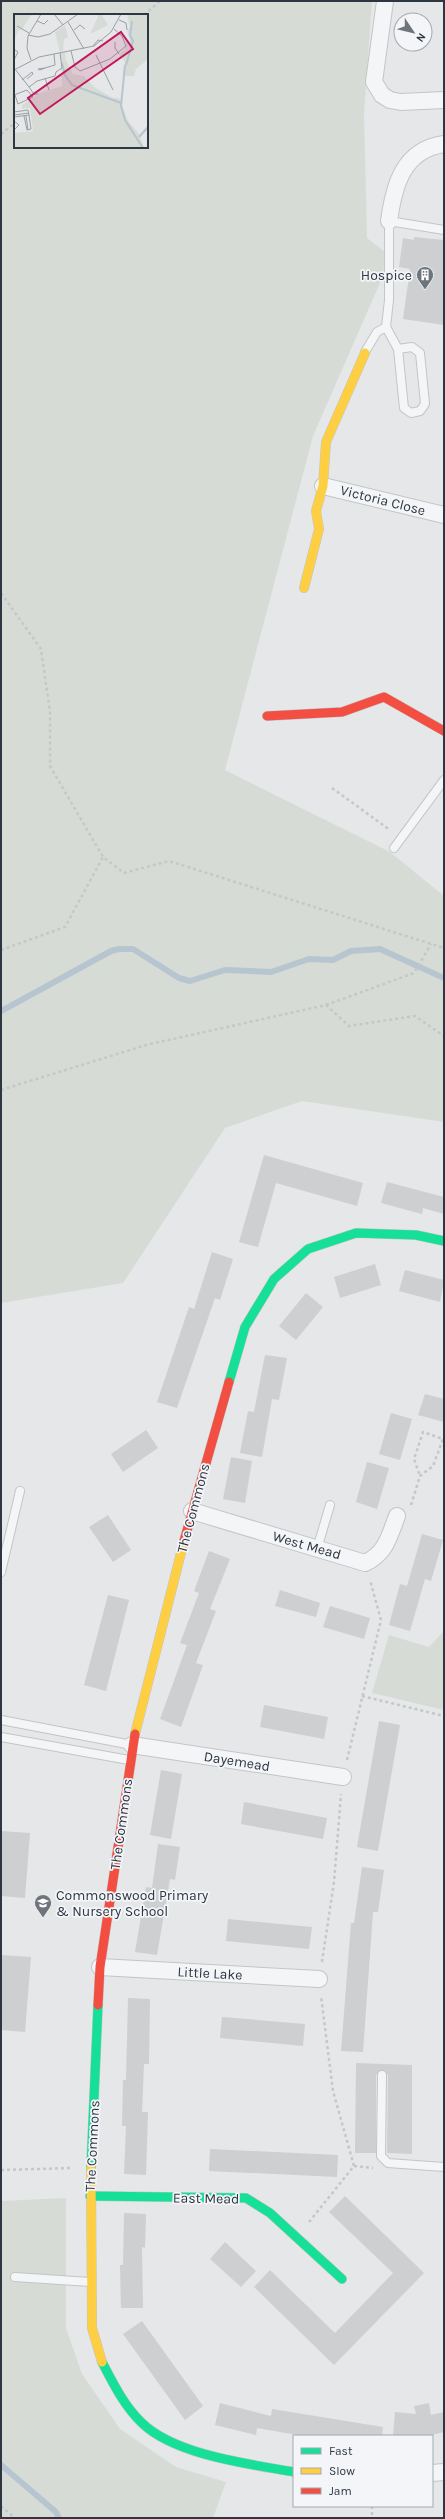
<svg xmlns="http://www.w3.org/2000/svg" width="445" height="2519" font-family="Karla,sans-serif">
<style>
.green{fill:#d6dcd5;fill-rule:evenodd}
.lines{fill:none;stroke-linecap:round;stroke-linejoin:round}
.stream{stroke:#b6c5d0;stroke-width:6}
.building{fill:#cdcfd1}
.lane-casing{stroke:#c3c5c7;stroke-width:10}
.street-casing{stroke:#c3c5c7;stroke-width:18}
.fast-casing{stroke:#c3c5c7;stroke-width:10}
.slow-casing{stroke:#c3c5c7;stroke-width:10}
.jam-casing{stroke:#c3c5c7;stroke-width:10}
.path{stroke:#c5c7c9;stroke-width:2.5;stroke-dasharray:3 3;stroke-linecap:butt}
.lane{stroke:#f4f5f6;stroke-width:8}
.street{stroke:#f4f5f6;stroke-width:16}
.fast{stroke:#16e098;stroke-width:9}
.slow{stroke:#ffcf43;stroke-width:9}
.jam{stroke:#f24e42;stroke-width:9}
.labels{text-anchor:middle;stroke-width:3.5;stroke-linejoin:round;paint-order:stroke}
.poi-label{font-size:14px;fill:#2d3641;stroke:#f3f5f8;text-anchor:end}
.street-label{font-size:14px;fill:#2d3641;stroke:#f3f5f8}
.inset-river{fill:none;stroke:#b6c5d0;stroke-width:2}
.inset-road{fill:none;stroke:#9ba0a6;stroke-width:1}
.view{fill:#c2185b;fill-opacity:0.15;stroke:#c2185b;stroke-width:2}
.inset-edge{fill:none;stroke:#2d3641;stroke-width:2}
</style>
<rect width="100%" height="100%" fill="#e5e7e9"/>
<g class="green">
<path d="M1 1H372L364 113 367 238 385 252 383 276 313 436 225 770 390 852 444 896V1122L302 1101 225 1128 123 1283 1 1303ZM15 15H147V147H15Z"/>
<polygon points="444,1631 444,1710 372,1693 389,1635 429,1647"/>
<polygon points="66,2198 66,2328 82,2374 120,2429 176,2467 226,2482 213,2518 1,2518 1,2201"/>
</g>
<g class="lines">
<g class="stream">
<polyline points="1,1011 111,951 119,949 133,949 179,978 190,981 225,970 271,972 309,959 333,960 351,951 380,949 444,978"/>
<polyline points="1,2465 56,2512 59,2518"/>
</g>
</g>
<g class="building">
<polygon points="414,237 444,240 444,325 403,319 410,269 399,267 403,238 414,240"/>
<polygon points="264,1155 363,1183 357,1206 276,1183 258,1247 239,1242"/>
<polygon points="387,1182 444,1197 444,1214 423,1208 422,1214 381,1203"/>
<polygon points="212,1252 233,1259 220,1300 215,1298 177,1408 157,1402 189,1307 194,1309"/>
<polygon points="375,1264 381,1285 340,1298 334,1277"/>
<polygon points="405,1270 444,1280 440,1302 399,1291"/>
<polygon points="306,1293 323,1307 296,1340 279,1326"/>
<polygon points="265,1355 287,1358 279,1400 272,1399 262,1457 240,1453 248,1411 254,1412"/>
<polygon points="425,1394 444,1399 444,1422 418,1415"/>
<polygon points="391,1413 412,1419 400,1460 379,1454"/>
<polygon points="146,1430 158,1448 123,1472 111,1454"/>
<polygon points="231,1457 252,1461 245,1503 223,1499"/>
<polygon points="367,1462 389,1468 377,1509 356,1502"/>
<polygon points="108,1515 131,1550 113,1562 89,1527"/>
<polygon points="422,1534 443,1540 431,1581 425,1579 410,1631 389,1625 400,1584 407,1586"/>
<polygon points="209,1551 230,1559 210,1609 216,1611 196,1663 203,1665 181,1727 160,1719 187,1645 180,1643 199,1593 194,1591"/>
<polygon points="280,1590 320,1603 316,1617 275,1606"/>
<polygon points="108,1595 129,1600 106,1691 84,1685"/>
<polygon points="330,1606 370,1618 364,1639 323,1627"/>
<polygon points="264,1705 328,1717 324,1739 260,1727"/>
<polygon points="379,1721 400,1725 378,1851 357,1847"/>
<polygon points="161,1770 182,1774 171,1839 150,1835"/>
<polygon points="244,1802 327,1818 323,1839 241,1824"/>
<polygon points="1,1831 30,1833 25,1898 1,1896"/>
<polygon points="158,1844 180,1847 175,1880 170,1879 157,1955 135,1952 146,1887 152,1888"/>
<polygon points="362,1867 384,1870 378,1912 373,1912 363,2052 341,2051 351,1923 354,1923"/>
<polygon points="228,1919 312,1927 309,1949 226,1941"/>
<polygon points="1,1955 31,1957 25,2032 1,2030"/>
<polygon points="128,1998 150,1999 149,2064 144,2064 142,2112 148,2112 146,2175 124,2174 126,2126 122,2126 123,2080 126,2080"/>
<polygon points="222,2017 305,2024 303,2046 220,2038"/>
<polygon points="356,2063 412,2065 412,2154 387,2153 388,2075 382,2070 376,2075 376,2153 355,2153"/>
<polygon points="210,2149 338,2155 337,2177 209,2171"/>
<polygon points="345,2196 424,2273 334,2365 254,2287 270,2270 335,2333 393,2273 329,2212"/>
<polygon points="124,2213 146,2214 145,2248 142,2247 143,2308 121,2308 120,2265 123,2265"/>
<polygon points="225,2242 256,2271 241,2287 210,2259"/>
<polygon points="142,2321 203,2406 185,2420 123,2334"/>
<polygon points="220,2403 271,2416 272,2409 383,2427 382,2436 303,2436 257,2428 256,2435 215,2425"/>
<polygon points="429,2403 431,2415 444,2412 444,2432 428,2436 393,2436 395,2412 416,2414 414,2406"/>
</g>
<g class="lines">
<defs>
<g id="lane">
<polygon points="412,347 420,353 425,404 420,411 411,413 404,408 398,349"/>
<polyline points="398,349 386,327 389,300 389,221 444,230"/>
<polyline points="365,352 377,332 386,327"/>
<polyline points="394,848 444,780"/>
<polyline points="317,1549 330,1505"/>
<polyline points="1,1572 20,1491"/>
<polyline points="1,1720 132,1745"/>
<polyline points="1,1737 129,1760"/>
<polyline points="382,2075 381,2156 388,2163 444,2167"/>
<polyline points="15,2277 90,2282"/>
</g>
<g id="street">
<polyline points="385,1 374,82 382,95 390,100 401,102 444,100"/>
<path d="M389 221C394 185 403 150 444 144"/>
<polyline points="323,486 444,515"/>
<path d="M192 1511 365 1563C386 1553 389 1537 397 1516"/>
<polyline points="132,1745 343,1777"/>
<polyline points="100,1967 319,1979"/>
<polyline points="432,2473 444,2472"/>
</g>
<g id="fast">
<polyline points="229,1382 245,1327 274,1279 308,1249 356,1233 416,1235 444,1241"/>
<polyline points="91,2168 98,2005"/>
<polyline points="90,2196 246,2198 270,2213 342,2279"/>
<path d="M102 2362C113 2383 124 2406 142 2423 175 2455 249 2464 294 2472"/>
</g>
<g id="slow">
<polyline points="304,588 319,529 316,511 323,486 326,442 365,353"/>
<polyline points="135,1734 184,1541"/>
<polyline points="91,2168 92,2328 102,2362"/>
</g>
<g id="jam">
<polyline points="267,716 342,712 384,697 444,731"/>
<polyline points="184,1541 229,1382"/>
<polyline points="98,2005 100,1967 135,1734"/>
</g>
</defs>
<use href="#lane" class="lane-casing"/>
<use href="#street" class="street-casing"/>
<use href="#fast" class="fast-casing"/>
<use href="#slow" class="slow-casing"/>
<use href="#jam" class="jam-casing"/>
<g class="path">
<polyline points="144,15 160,1"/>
<polyline points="1,134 15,123"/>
<polyline points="1,593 41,649 50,712 50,766 103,857 124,873 169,861 444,948"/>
<polyline points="332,788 390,830"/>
<polyline points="1,950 65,927 103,857"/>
<polyline points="326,1005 414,973 431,944"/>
<polyline points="1,1090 146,1045 326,1005 349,1026 415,1016 444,1036"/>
<polyline points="411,1505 420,1476 433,1466 443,1439 423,1432 414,1459 420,1476"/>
<polyline points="362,1696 444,1716"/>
<polyline points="347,1760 381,1620 370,1580"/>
<polyline points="322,1962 334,1882 341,1794"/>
<polyline points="354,2166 373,2168"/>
<polyline points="1,2170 71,2168"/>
<polyline points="309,2222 354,2166 333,2091 321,1996"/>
<polyline points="1,2506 15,2518"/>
<polyline points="372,2506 372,2518"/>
</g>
<use href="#lane" class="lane"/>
<use href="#street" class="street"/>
<use href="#fast" class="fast"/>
<use href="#slow" class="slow"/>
<use href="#jam" class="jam"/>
</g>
<defs>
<symbol id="building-pin" viewBox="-11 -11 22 30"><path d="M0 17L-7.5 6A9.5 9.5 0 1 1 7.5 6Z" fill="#6d747c" stroke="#f3f5f8"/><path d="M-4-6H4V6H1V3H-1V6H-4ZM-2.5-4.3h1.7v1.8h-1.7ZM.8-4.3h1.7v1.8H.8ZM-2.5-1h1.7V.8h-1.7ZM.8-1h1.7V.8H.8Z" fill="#fff"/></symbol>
<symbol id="school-pin" viewBox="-11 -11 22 30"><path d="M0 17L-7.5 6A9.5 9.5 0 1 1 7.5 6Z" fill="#6d747c" stroke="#f3f5f8"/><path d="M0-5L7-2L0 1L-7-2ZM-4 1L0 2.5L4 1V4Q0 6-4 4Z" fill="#fff"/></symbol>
</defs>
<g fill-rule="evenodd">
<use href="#building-pin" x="415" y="265" width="20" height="27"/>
<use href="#school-pin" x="33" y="1893" width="20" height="27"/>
</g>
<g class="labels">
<g class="poi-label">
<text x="412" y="280">Hospice</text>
<text x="56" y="1900" text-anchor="start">Commonswood Primary<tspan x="56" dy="16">&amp; Nursery School</tspan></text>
</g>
<g class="street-label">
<text transform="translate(383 500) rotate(14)" y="5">Victoria Close</text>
<text transform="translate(193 1508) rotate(-75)" y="5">The Commons</text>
<text transform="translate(307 1545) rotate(16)" y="5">West Mead</text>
<text transform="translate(237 1761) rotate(9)" y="5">Dayemead</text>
<text transform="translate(121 1824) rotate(-82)" y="5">The Commons</text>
<text transform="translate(210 1973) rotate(3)" y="5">Little Lake</text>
<text transform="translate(92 2146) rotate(-87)" y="5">The Commons</text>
<text transform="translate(206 2198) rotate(1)" y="5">East Mead</text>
</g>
</g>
<g transform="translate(14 14)">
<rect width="134" height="134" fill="#e5e7e9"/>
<path d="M0 0H18L8 15 4 17 0 27ZM83 0H87L94 11 76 20 84 3ZM113 0H134V45L122 55 120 62H112L109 61 111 48 105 41 111 35 112 27 116 26 113 17 116 13ZM51 11 54 23 50 25 49 37 46 38 41 18ZM54 38 51 39 52 46 59 60 70 62 80 73 99 84H105L114 107 125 120 130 134H0V119L19 117 16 94 8 95V91L26 79 48 72 47 39Z" fill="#d6dcd5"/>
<path class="inset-river" d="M48 49 51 61 58 71 107 89M111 51 107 92 111 106 129 134M112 51 119 27 116 21 118 7M125 123 134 113"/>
<path class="inset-road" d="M40 0 49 11M105 6 112 9 113 16M23 7 30 10 34 6M54 8 70 35M3 12 15 19M60 16 66 11 71 15M14 21 24 23 36 20 64 0M101 28V34L105 40M79 32 84 26 89 27M0 35 4 38 0 46M57 37 61 53 66 57 96 45 112 32 108 22 100 15M82 41 99 76M17 46 13 34 14 22 27 0M31 54 24 55 26 56 31 54 41 51 40 40M1 55 15 73M0 56 25 43 80 32 97 18 107 0M31 64 35 76M8 66 18 58 19 60 13 65M24 80H20L15 73 23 67 41 62 42 58 48 54 46 39M0 81 13 76 19 83 4 90 1 81M0 98 14 96 15 101 0 103M0 101 15 99M10 102 13 116 17 115 15 101M12 102 14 116M0 107 5 111 0 116"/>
<path class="view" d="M107 18 119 35 26 100 14 84Z"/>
<rect width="134" height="134" class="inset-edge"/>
</g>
<rect width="445" height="2519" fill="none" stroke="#2d3641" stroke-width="4"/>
<rect x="293" y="2435" width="140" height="72" fill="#f3f5f8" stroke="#a4a9af"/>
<rect x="301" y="2448" width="20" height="6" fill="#16e098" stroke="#a4a9af"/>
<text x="329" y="2455" font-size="12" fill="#2d3641">Fast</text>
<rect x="301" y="2468" width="20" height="6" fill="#ffcf43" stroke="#a4a9af"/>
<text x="329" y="2475" font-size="12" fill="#2d3641">Slow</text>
<rect x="301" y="2488" width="20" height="6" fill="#f24e42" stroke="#a4a9af"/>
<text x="329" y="2495" font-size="12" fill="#2d3641">Jam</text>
<g transform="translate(413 32) rotate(125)"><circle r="19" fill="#f3f5f8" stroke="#a4a9af"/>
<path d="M0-3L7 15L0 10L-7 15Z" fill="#6d747c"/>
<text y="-6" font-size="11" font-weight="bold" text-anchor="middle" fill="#2d3641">N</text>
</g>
</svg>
